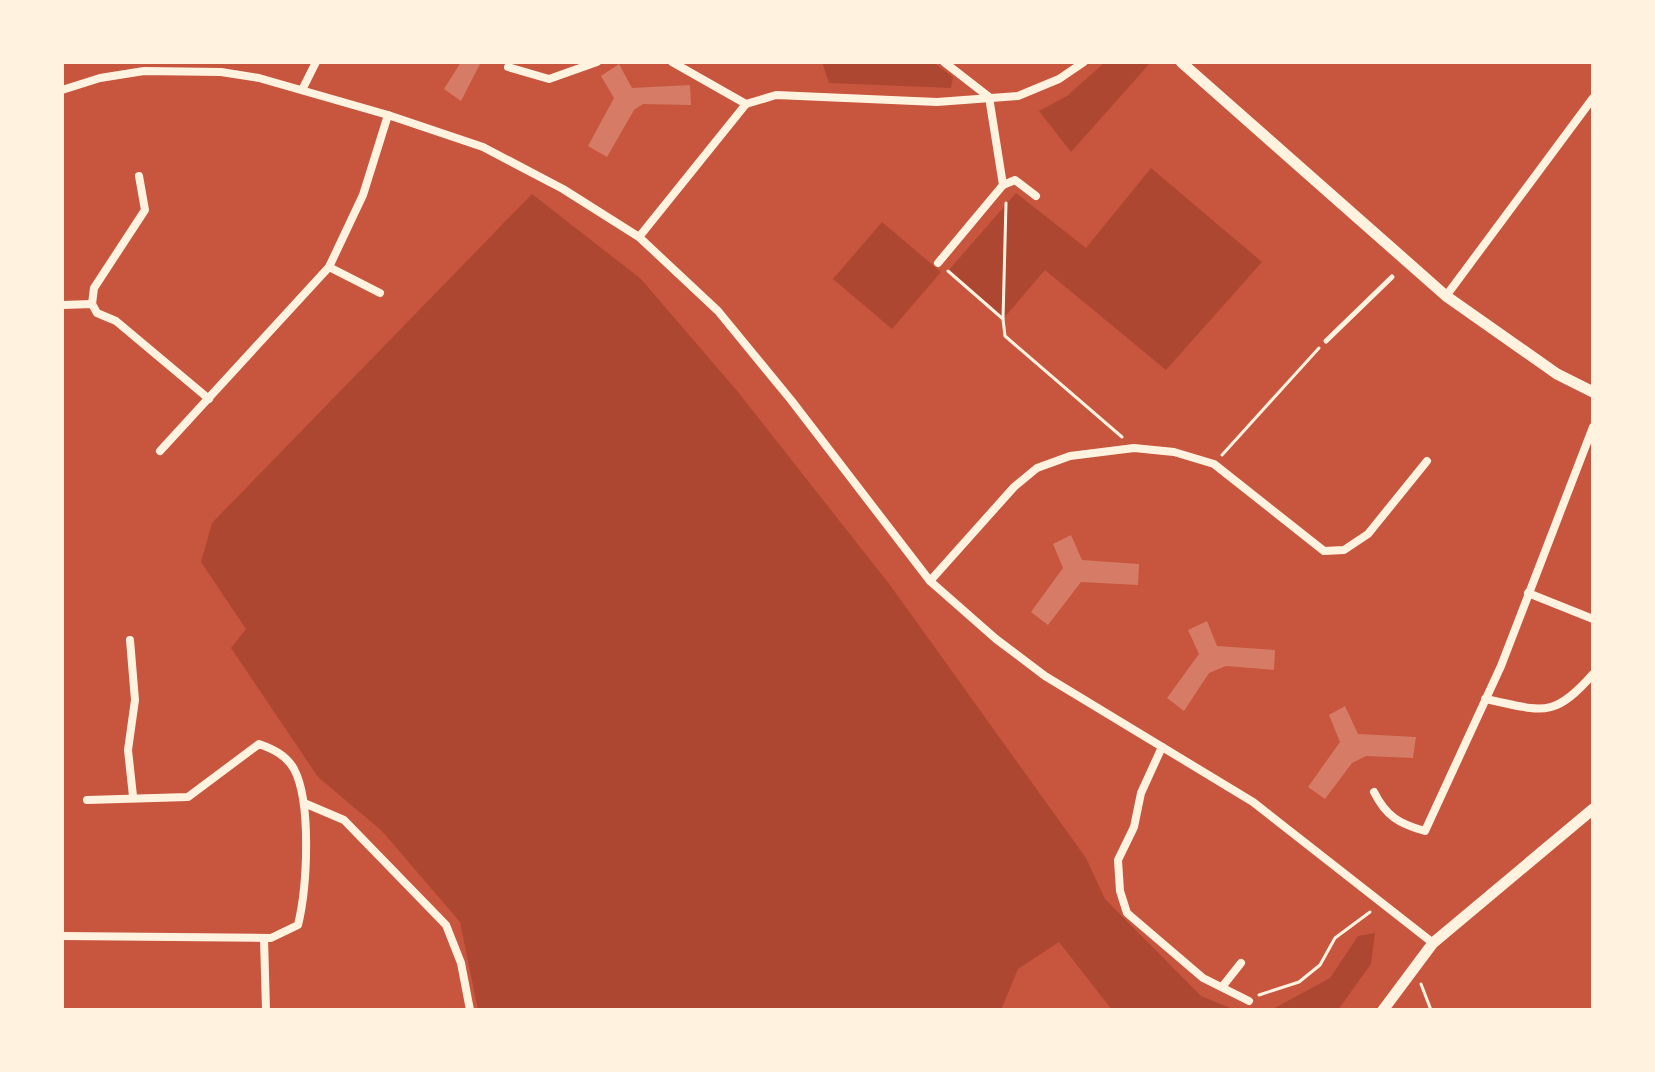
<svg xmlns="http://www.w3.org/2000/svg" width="1655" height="1072" font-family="Jost,sans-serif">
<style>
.green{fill:#ae4732}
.building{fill:#d67c66}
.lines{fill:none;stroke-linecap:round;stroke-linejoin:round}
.path{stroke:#fff3e0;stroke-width:3}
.service{stroke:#fff3e0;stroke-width:5}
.minor{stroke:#fff3e0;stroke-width:8}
.tertiary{stroke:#fff3e0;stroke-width:11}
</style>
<rect width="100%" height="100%" fill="#c8553d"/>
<g class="green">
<polygon points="822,62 933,62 953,77 951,88 829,83"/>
<polygon points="1105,62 1151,62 1071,152 1039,111 1067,96"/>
<polygon points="1151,168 1262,262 1166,370 1045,270 1003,319 948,271 1016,193 1086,248"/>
<polygon points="532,194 641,279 738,392 890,585 1086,858 1105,899 1201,996 1235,1010 1112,1010 1059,942 1018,969 1001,1010 478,1010 460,922 382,831 318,777 231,648 246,629 201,562 212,523"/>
<polygon points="882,222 941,272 892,329 833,279"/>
<polygon points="1375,933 1371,964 1338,1010 1271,1010 1330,978 1358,936"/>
</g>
<g class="building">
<polygon points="461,62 481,62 461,101 444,89"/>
<polygon points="619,64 632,88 690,85 691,105 643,104 634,110 607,157 588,146 614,98 601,76"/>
<polygon points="1071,535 1082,560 1139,564 1138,585 1081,582 1048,625 1031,612 1063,568 1053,544"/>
<polygon points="1207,621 1217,646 1275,650 1274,670 1226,666 1209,673 1184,711 1167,698 1199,654 1188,630"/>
<polygon points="1345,706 1358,734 1416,737 1413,758 1366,756 1352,763 1325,799 1308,787 1340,742 1329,715"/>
</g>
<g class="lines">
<g class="path">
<polyline points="948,271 1003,319 1005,336 1122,437"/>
<polyline points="1003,319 1006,203"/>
<polyline points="1222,455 1319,348"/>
<polyline points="1421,984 1431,1010"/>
<polyline points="1259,995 1299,982 1320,965 1335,938 1370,912"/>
</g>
<polyline class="service" points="1326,341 1392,277"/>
<g class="minor">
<polyline points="672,62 746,104"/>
<polyline points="944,62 989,97 1003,185 1015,180 1036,196"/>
<polyline points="508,67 549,79 597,62"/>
<polyline points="303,88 316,62"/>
<polyline points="62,90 100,78 144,71 221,72 259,78 388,115 483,147 563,189 639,237 718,311 791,400 930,581 996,639 1045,676 1253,802 1433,943"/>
<polyline points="639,237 746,104 776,95 937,102 1018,96 1059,79 1084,62"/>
<polyline points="938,263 1003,185"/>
<polyline points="329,267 380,293"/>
<polyline points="1446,296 1593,98"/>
<polyline points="92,304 94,288 145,210 139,176"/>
<polyline points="62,305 92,304 97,313 116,321 209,399"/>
<polyline points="160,451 329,267 363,195 388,115"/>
<polyline points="930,581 1014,487 1037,468 1070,456 1134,448 1174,452 1214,464 1324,551 1344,550 1368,534 1427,461"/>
<polyline points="1528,593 1593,619"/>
<polyline points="130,640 135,700 128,750 133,796"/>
<path d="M1485 699C1541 710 1552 721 1593 674"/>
<polyline points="1162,747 1141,793 1134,827 1118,860 1120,891 1127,913 1203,978 1249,1001"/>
<path d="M1374 792C1386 816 1399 824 1425 831L1501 666 1593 427"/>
<polyline points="304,803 344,820 446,925 461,963 470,1010"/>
<path d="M62 936 271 938 298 925C307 888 312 803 294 769 286 755 273 749 259 744L188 797 87 800"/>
<polyline points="264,938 266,1010"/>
<polyline points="1222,987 1241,963"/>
</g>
<g class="tertiary">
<polyline points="1181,62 1446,296 1557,374 1593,392"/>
<polyline points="1383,1010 1433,943 1593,809"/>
</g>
</g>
<rect width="1655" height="1072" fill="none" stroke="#fff3e0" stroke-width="128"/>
</svg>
